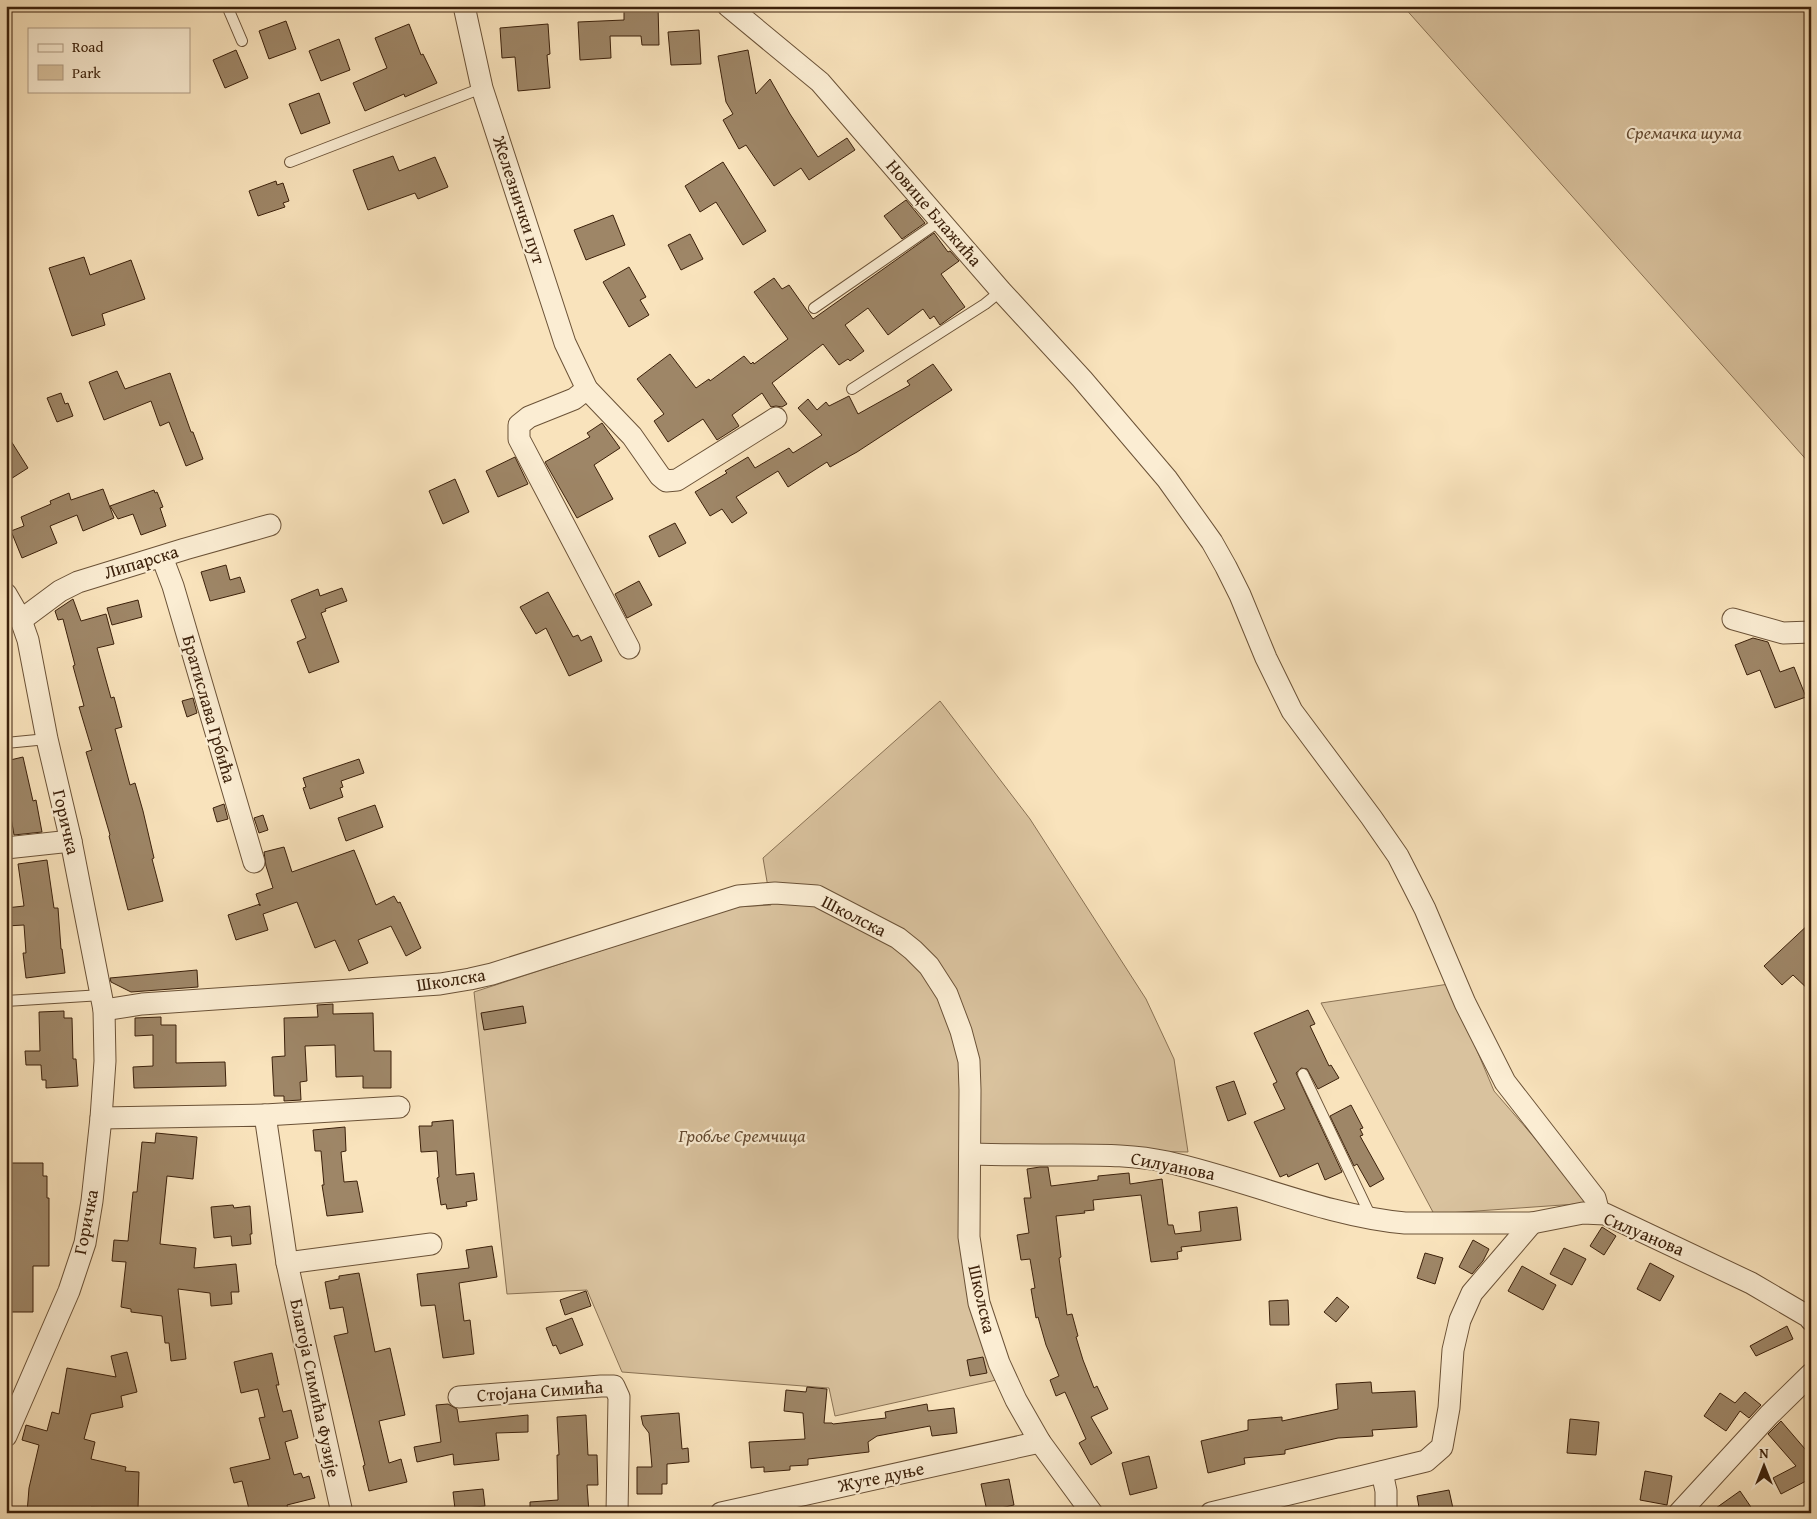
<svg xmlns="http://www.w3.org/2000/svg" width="1817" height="1519" font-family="'Gentium Book Plus',serif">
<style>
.green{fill:#d9c29e;stroke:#8a7254}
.building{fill:#9e8667;stroke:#3c210b}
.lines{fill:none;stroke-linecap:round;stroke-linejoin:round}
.lane-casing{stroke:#6b5237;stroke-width:12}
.street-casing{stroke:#6b5237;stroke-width:23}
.lane{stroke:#fbedd3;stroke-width:10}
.street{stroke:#fbedd3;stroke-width:21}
.labels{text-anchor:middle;stroke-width:4.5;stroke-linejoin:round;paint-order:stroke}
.park-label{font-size:18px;font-style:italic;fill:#634930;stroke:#fbedd3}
.street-label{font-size:18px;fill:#3c210b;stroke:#fbedd3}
</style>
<rect width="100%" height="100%" fill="#f9e3bc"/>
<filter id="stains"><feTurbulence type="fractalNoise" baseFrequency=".004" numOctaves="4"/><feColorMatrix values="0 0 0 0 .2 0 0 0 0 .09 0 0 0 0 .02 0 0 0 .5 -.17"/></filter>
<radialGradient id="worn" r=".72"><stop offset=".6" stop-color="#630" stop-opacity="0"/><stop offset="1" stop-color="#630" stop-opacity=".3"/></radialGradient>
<g class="green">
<polygon points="1403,6 1811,6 1811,465"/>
<polygon points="940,701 1030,819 1146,999 1174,1059 1188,1152 961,1148 1001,1379 835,1416 829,1388 622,1372 587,1290 507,1294 474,992 735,907 771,905 763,858"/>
<polygon points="1449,984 1494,1091 1591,1203 1434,1214 1321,1003"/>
</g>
<g class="building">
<polygon points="651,6 658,6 659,45 642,45 641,36 610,36 611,58 580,60 578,22 624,20 624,11 631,11 631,7"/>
<polygon points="286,21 296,49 269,59 259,31"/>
<polygon points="409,24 421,55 423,54 437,83 405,97 404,94 365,111 353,83 387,68 375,38"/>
<polygon points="548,24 550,54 547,55 550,88 518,91 515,57 502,58 500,28"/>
<polygon points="699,30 701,64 671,65 668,32"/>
<polygon points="339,39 350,70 321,81 309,51"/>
<polygon points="236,50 248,78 225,88 213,60"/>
<polygon points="748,50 756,94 770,79 790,114 818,157 847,138 855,150 809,180 801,168 774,186 746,145 739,149 723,120 733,114 726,102 718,56"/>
<polygon points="319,93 330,123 301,134 289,104"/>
<polygon points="393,156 399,171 435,157 448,187 418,199 415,193 368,210 353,170"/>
<polygon points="723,162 766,231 743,245 716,202 700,212 685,186"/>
<polygon points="276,181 277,185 283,183 289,201 283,203 285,207 258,216 249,191"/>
<polygon points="906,200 925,223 902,239 884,216"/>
<polygon points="613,215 625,245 586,260 574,230"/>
<polygon points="934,233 948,252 950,251 959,261 941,274 965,307 940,325 934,316 930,319 923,309 888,335 868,308 845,325 864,351 850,361 848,359 839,365 823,344 772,383 787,404 782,407 776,406 771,407 762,393 732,415 739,426 717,440 703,419 668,442 654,421 664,414 637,379 670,354 696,388 709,379 710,381 744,356 751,364 753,362 754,364 788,339 754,292 774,278 782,289 789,285 813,319"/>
<polygon points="690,234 703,259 681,270 668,245"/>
<polygon points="84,257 90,275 131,260 145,299 102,314 105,325 72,336 49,268"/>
<polygon points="629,267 646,297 640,300 649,315 629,327 603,282"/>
<polygon points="933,364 952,390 857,452 830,467 827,462 788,487 778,471 736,497 747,513 732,523 722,509 710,516 695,492 727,473 725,471 748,457 755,468 789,448 793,453 822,435 798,408 808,399 817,410 826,402 829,406 849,396 858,414 910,385 907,381"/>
<polygon points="117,371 125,389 170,373 191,432 193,432 203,459 186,466 169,422 160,426 151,401 104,420 89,382"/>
<polygon points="61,393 65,404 68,403 73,416 57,422 47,398"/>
<polygon points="602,423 620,448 594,465 613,499 577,518 545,462 590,437 587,433"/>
<polygon points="6,433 28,468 6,482"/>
<polygon points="515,457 528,484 498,497 486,471"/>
<polygon points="455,479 469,512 443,524 429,491"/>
<polygon points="103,489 114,518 83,531 77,515 50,526 57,543 22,558 11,531 24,526 21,517 51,504 50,501 69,493 71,500"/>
<polygon points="154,490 155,493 157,492 163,507 160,508 166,526 141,535 133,514 118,519 110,506"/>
<polygon points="675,523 686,543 659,557 649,536"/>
<polygon points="226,565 230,580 240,577 245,592 210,601 201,572"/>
<polygon points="639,581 652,605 627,618 615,594"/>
<polygon points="342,588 347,601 325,609 326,611 321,613 339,662 309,673 297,642 306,638 291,600 318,589 320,596"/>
<polygon points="548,592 573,637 578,635 581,641 591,636 602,661 569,676 546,628 536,634 520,607"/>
<polygon points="73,599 81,621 106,614 114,644 97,648 111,698 114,697 122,727 115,729 130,785 135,783 143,811 154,858 152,859 163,901 128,910 109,836 110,835 86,752 92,750 79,707 84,706 73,666 75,665 63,619 58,620 55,611"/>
<polygon points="138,600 142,617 112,625 107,608"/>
<polygon points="1753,638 1768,642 1780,672 1794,667 1806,697 1775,708 1760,670 1747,675 1735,645"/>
<polygon points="193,698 197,713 187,717 182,701"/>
<polygon points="23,757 33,801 36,800 42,832 14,835 6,788 6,761"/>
<polygon points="359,759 364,773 341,781 343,787 340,788 343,797 310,809 303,788 306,787 303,778"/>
<polygon points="224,804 228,819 217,822 213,808"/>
<polygon points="375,805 383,827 346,841 338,818"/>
<polygon points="263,815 268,830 259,833 254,818"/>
<polygon points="284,847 292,872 354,850 376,905 394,896 398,903 400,902 421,948 406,956 391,926 358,940 368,963 349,971 335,940 315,948 297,902 263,914 268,930 236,940 228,915 260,904 260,906 256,894 273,888 266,866 264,852"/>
<polygon points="47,860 54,908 58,908 61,949 62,949 65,973 26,978 23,953 26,953 24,925 6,926 6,908 24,906 18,864"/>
<polygon points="1811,922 1811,992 1793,975 1782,985 1764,966"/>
<polygon points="197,970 198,987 131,992 111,982 110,978"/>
<polygon points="333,1004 333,1014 373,1013 374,1051 391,1051 391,1088 363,1088 363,1076 336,1077 335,1045 305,1046 307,1081 300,1082 301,1100 284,1101 284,1096 274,1096 272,1057 285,1056 284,1018 318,1017 317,1005"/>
<polygon points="523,1006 526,1023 484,1030 481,1013"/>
<polygon points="1308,1010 1315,1024 1310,1026 1329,1066 1331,1065 1339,1078 1318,1089 1307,1069 1301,1068 1296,1073 1342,1172 1325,1180 1318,1163 1288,1177 1287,1174 1280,1177 1254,1122 1285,1109 1273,1084 1277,1082 1254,1033"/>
<polygon points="64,1011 64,1018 72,1018 73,1059 76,1059 78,1086 46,1088 46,1080 42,1080 41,1065 26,1065 25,1051 40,1051 39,1012"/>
<polygon points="161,1017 161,1025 176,1025 176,1063 225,1062 226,1086 134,1088 133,1067 153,1066 153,1035 135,1036 135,1018"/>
<polygon points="1234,1081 1246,1114 1228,1121 1216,1087"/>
<polygon points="1351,1105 1363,1128 1360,1129 1363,1135 1360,1136 1384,1179 1370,1187 1357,1164 1354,1166 1330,1116"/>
<polygon points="453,1120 456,1175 474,1173 477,1200 466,1202 467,1206 447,1209 446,1204 441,1205 437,1178 439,1177 437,1151 421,1152 419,1126 432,1126 432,1122"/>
<polygon points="345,1127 346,1151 341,1152 344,1182 357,1181 363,1212 327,1216 322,1185 324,1185 321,1151 315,1151 313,1130"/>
<polygon points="156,1133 197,1137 193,1179 167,1176 160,1244 196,1248 194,1268 236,1264 239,1292 231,1292 232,1304 211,1306 210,1293 178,1289 186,1359 171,1361 169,1343 165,1343 162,1316 131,1312 131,1309 121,1307 126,1262 112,1261 114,1240 128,1241 133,1192 137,1192 142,1142 155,1143"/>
<polygon points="6,1163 43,1163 43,1176 47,1176 47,1198 49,1198 49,1266 33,1266 33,1312 6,1312"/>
<polygon points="1040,1167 1048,1167 1051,1186 1098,1180 1098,1176 1129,1173 1130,1184 1162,1179 1168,1225 1173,1225 1175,1234 1201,1231 1199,1212 1237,1207 1241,1240 1181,1247 1182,1251 1177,1252 1178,1259 1151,1262 1141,1195 1093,1200 1094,1210 1084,1211 1085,1213 1056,1216 1061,1257 1059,1258 1067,1315 1072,1314 1078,1336 1076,1337 1083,1360 1094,1388 1097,1386 1108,1409 1091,1417 1112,1453 1091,1465 1079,1443 1086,1439 1065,1392 1056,1396 1050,1380 1059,1376 1046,1345 1038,1317 1036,1318 1031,1289 1035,1288 1030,1259 1021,1260 1017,1235 1029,1233 1024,1198 1031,1198 1027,1169"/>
<polygon points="233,1205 234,1208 250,1206 252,1234 250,1234 251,1244 232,1246 231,1236 214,1238 211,1207"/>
<polygon points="1602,1227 1616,1236 1604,1255 1590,1246"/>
<polygon points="1473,1240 1489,1249 1483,1261 1472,1274 1459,1267"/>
<polygon points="492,1246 497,1277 459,1283 464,1321 470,1320 474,1354 443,1358 435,1305 421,1306 417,1274 469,1268 466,1250"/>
<polygon points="1564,1248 1586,1259 1572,1285 1550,1274"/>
<polygon points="1425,1253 1443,1258 1435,1284 1417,1278"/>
<polygon points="1650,1263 1674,1276 1660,1301 1637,1289"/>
<polygon points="1522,1266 1556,1285 1543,1310 1508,1291"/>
<polygon points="359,1273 375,1352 390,1348 405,1415 379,1421 389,1463 401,1459 407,1482 369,1491 363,1466 365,1465 334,1336 348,1333 343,1307 330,1309 325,1282 339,1279 339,1276"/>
<polygon points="586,1291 591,1306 565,1315 560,1300"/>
<polygon points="1337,1297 1349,1307 1336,1322 1324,1312"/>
<polygon points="1288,1300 1289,1325 1270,1325 1269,1301"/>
<polygon points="572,1318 583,1345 560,1354 556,1345 553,1346 546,1328"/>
<polygon points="1787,1326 1793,1339 1756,1356 1750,1346"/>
<polygon points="127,1352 137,1392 121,1396 123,1407 91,1414 84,1439 95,1442 91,1459 126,1467 125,1471 139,1472 138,1509 91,1507 91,1513 27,1513 29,1488 39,1445 22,1440 26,1425 47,1431 52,1412 59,1414 67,1368 116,1377 111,1356"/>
<polygon points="272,1353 279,1385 276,1385 283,1412 291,1410 298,1438 285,1442 294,1475 301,1473 303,1478 309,1476 315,1498 287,1505 289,1513 250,1513 242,1481 234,1483 230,1468 270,1459 259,1418 265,1417 258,1389 241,1393 234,1362"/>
<polygon points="983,1357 987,1373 970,1376 967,1360"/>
<polygon points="1371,1382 1372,1393 1415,1391 1417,1427 1372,1430 1373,1436 1338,1438 1285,1450 1285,1454 1244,1458 1245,1464 1208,1473 1201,1441 1248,1430 1248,1420 1282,1417 1282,1421 1338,1409 1336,1384"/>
<polygon points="807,1387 827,1389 824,1423 832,1423 833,1424 886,1418 885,1412 927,1404 928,1411 954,1408 957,1433 932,1436 930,1426 877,1436 868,1442 869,1452 808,1459 808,1465 790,1466 790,1470 764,1472 764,1467 751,1468 749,1442 805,1439 803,1413 784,1411 786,1390 806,1392"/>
<polygon points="1745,1392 1761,1405 1749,1418 1740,1411 1726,1431 1704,1416 1720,1393 1735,1403"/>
<polygon points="448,1404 457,1409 459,1422 528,1415 528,1432 496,1433 499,1460 454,1465 453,1454 417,1462 414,1447 441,1442 436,1405"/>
<polygon points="679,1413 682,1449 688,1448 689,1462 667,1464 667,1484 662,1484 662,1494 637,1494 637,1467 652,1467 649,1433 643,1425 641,1416"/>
<polygon points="586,1415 588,1455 597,1455 598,1485 587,1485 589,1513 530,1513 530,1502 558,1500 557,1455 559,1455 557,1417"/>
<polygon points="1570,1419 1599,1422 1596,1455 1567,1453"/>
<polygon points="1781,1421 1811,1456 1811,1483 1808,1480 1781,1494 1773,1478 1796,1466 1768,1434"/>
<polygon points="1149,1456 1157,1488 1130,1495 1122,1463"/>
<polygon points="1645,1471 1672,1476 1667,1505 1640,1500"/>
<polygon points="1009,1479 1014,1505 987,1511 981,1484"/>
<polygon points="483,1489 485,1506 455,1509 453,1492"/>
<polygon points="1449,1490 1454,1513 1420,1513 1417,1496"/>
<polygon points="1740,1491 1755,1513 1709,1513"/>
</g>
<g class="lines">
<defs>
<g id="lane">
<polyline points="227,6 242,41"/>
<polyline points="290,162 482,88"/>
<polyline points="814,308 940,221"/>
<polyline points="852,389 985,304 1001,291"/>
<polyline points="6,743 47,739"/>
<polyline points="6,1001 102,995"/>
<polyline points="1303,1074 1371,1217"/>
</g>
<g id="street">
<polyline points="464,6 482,88 565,343 587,389 632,436 660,476 666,481 677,480 776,418"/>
<polyline points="728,6 820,82 1001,291 1082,379 1167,479 1212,542 1226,567 1240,595 1266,658 1292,711 1371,817 1398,856 1425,909 1465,1003 1505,1082 1595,1198 1599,1213"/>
<polyline points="587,389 574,399 529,417 519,425 519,439 629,648"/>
<polyline points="162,557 173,586 254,862"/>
<polyline points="6,594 21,620 28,640 47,739 71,841 104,1010 105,1061 101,1118 92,1201 85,1243 69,1291 6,1436"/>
<polyline points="1733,619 1783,633 1811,632"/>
<polyline points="21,620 60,591 78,582 185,549 270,525"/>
<polyline points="6,848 71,841"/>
<polyline points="104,1010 142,1004 440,984 470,979 492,974 738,896 775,893 817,896 898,938 913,950 929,966 947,994 961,1031 969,1061 970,1090 969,1237 979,1303 999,1363 1016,1400 1040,1442 1092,1513"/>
<polyline points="265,1115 399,1107"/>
<polyline points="101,1118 265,1115 287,1263 342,1513"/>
<path d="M970 1154C1004 1155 1038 1155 1072 1155 1104 1155 1136 1155 1167 1162 1245 1179 1326 1216 1405 1223H1532L1583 1213 1605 1214 1751 1283 1809 1317 1811 1320"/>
<polyline points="287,1263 431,1244"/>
<polyline points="459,1397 601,1386 614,1386 619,1397 617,1513"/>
<polyline points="1382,1472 1386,1491 1386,1513"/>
<polyline points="721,1513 1040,1442"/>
<polyline points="1211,1513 1426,1461 1442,1447 1449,1408 1453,1350 1460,1320 1472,1293 1532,1223"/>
<polyline points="1679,1513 1769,1415 1811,1374"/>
</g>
</defs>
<use href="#lane" class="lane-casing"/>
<use href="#street" class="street-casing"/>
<use href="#lane" class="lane"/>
<use href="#street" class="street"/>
</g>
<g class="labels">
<g class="park-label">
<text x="1684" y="139">Сремачка шума</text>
<text x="742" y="1142">Гробље Сремчица</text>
</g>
<g class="street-label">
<text transform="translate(519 200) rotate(72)" y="6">Железнички пут</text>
<text transform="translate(934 213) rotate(49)" y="6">Новице Блажића</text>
<text transform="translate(141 562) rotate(-17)" y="6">Липарска</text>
<text transform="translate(209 709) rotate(74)" y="6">Братислава Грбића</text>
<text transform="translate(66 822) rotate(77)" y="6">Горичка</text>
<text transform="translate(854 916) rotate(27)" y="6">Школска</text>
<text transform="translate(451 980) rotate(-9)" y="6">Школска</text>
<text transform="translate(1173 1166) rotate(11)" y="6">Силуанова</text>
<text transform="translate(86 1222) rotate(-79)" y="6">Горичка</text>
<text transform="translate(1644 1234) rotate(23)" y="6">Силуанова</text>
<text transform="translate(982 1299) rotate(77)" y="6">Школска</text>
<text transform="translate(315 1388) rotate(78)" y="6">Благоја Симића Фузије</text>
<text transform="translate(540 1391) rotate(-4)" y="6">Стојана Симића</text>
<text transform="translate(881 1477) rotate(-12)" y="6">Жуте дуње</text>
</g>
</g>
<rect width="1817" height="1519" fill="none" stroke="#f9e3bc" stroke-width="25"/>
<rect x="8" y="8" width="1802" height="1504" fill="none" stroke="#3c210b" stroke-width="2.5"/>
<rect x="12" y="12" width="1792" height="1494" fill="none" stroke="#3c210b"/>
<rect x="28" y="28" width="162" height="65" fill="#fbedd3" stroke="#af9b83"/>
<rect x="38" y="44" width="25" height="8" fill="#fbedd3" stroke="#af9b83"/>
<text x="72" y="52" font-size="15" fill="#3c210b">Road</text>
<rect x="38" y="65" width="25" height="15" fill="#d9c29e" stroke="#af9b83"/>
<text x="72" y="78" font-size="15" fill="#3c210b">Park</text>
<g transform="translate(1764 1466)" stroke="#fbedd3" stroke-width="4" paint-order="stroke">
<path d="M0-4L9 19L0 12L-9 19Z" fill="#3c210b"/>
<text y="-8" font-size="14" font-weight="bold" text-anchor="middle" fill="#3c210b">N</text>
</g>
<rect width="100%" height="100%" filter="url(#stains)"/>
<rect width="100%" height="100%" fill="url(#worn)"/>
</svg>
